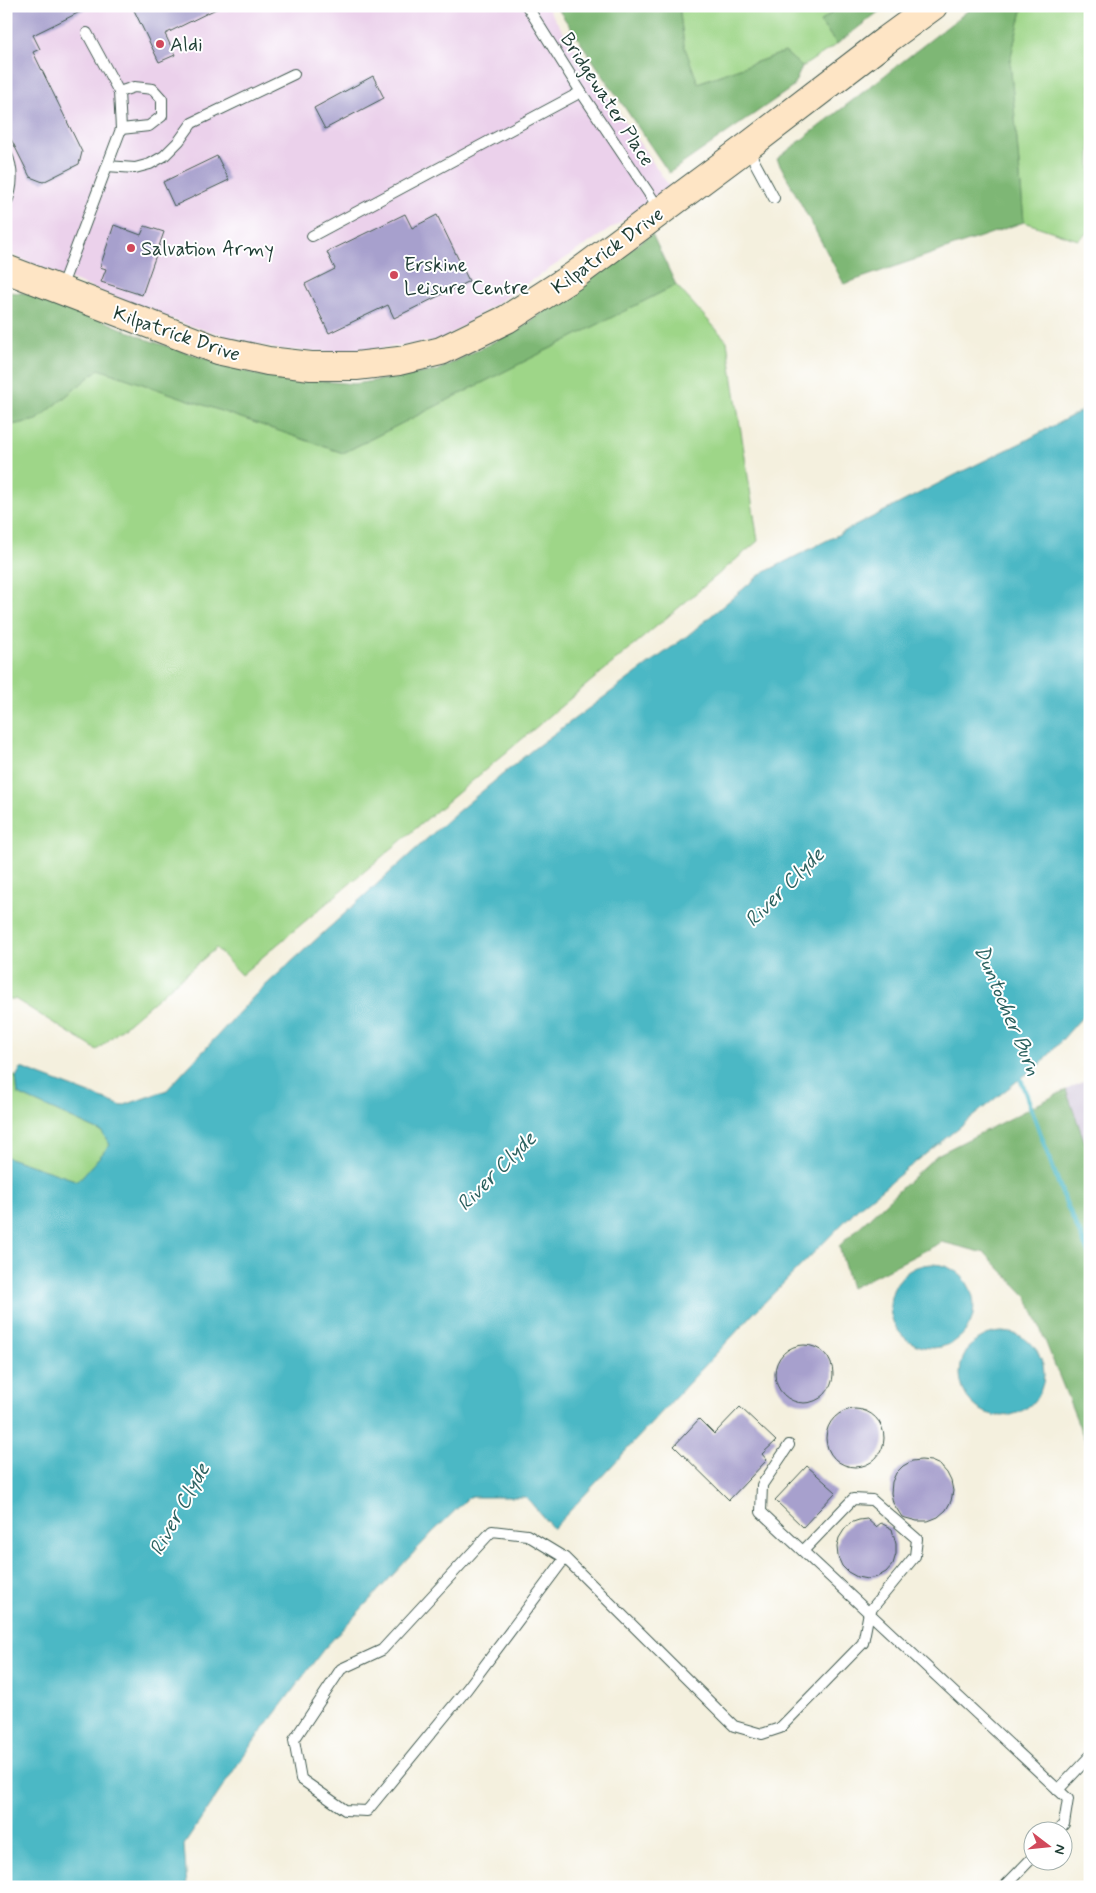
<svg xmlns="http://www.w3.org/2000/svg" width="1096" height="1893" font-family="Mynerve,sans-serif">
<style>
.built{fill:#ebd1eb}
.industrial{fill:#cbbfd5}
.green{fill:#9ed688;stroke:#5e8a5e}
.forest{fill:#7eb774;stroke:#4e7a54}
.water{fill:#4bb8c5;stroke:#357a7c}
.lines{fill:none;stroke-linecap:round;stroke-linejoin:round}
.stream{stroke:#4bb8c5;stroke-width:5}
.building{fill:#a7a0cd}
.lane-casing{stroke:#3f584e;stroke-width:12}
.secondary-casing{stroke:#3f584e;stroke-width:30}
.lane{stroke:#fff;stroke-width:10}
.secondary{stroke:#fee5c5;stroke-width:28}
.poi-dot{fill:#d1495b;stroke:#fff;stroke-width:2}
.labels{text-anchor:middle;stroke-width:4;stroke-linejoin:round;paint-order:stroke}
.poi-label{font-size:20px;fill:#1f3d34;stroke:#fff;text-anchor:start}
.street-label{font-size:20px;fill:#1f3d34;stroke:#fff}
.water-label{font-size:21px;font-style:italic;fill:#2c6260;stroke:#fff}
</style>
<rect width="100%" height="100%" fill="#fff"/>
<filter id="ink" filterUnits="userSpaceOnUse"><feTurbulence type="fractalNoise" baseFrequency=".02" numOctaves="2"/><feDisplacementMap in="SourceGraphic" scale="10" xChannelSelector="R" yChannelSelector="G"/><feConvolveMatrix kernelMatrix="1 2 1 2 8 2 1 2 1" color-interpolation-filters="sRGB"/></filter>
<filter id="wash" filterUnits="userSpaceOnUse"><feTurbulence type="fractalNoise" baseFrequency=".0096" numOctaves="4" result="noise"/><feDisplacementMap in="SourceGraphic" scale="20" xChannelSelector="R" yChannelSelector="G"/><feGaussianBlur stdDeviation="1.12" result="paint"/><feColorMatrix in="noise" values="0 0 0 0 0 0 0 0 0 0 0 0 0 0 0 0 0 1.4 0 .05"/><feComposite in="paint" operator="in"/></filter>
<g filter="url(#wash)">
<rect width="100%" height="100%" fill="#f4f0de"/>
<polygon class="built" points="6,6 546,6 671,189 441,340 345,353 276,349 187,325 56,274 6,252"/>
<polygon class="industrial" points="1090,1078 1090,1157 1066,1090"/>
<g class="green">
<polygon points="679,6 840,6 820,22 837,44 802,67 785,52 697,83 684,45"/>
<polygon points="1023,6 1090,6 1090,231 1078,240 1024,222 1010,60"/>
<polygon points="676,285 727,341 758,541 241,975 216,948 97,1050 15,999 6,999 6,426 37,420 99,369 343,453"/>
<polygon points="6,1070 16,1077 18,1094 102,1132 110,1145 78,1181 6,1157"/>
</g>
<g class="forest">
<polygon points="556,6 679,6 684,45 698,83 785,52 802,67 793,87 669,173"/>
<polygon points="840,6 886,6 837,44 820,22"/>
<polygon points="974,6 1023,6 1010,60 1024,222 844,284 777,159"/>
<polygon points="652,234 676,285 343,453 99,369 37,420 6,426 6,292 41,294 151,341 258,375 354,384 436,371 521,328"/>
<polygon points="1066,1090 1090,1157 1090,1453 1028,1298 985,1253 942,1242 851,1288 839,1246 937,1155"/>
</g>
<g class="water">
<polygon points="1090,406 1090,1008 1040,1065 1021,1078 858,1208 753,1314 553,1529 526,1497 469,1497 432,1533 323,1650 246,1752 184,1845 187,1887 6,1887 6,1157 78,1181 110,1145 102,1132 18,1094 16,1077 21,1068 122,1106 167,1090 257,993 451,817 532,750 687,636 761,574 961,472 1023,442"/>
<circle cx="932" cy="1306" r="42"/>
<circle cx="1002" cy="1374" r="42"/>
</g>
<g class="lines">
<polyline class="stream" points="1018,1072 1065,1201 1090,1256"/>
</g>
<g id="blocks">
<g class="building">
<polygon points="6,6 92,6 33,35 40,49 33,52 82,152 79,164 43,182 30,177 6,129"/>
<polygon points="132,6 222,6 165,34 175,55 159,62"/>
<polygon points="373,76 384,98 325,129 314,108"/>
<polygon points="217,156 229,180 174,206 163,182"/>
<polygon points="405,214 412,228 437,215 469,281 394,318 388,305 329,333 305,284 335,269 327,252"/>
<polygon points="114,225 141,235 145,226 164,232 142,295 101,282 106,269 100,267"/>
<circle cx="804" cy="1374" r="29"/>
<polygon points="740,1407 776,1441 762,1454 767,1460 729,1500 674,1446 699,1419 714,1434"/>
<circle cx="855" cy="1438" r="29"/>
<polygon points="921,1460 931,1461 940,1465 947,1473 951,1481 953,1491 951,1501 946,1510 938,1517 928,1521 917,1521 902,1517 893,1503 891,1493 892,1482 896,1473 903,1466 912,1461"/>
<polygon points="807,1466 836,1492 803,1527 775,1500"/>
<polygon points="867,1519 876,1527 881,1523 892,1529 896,1544 896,1554 893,1564 886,1572 877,1577 867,1579 857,1577 848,1572 842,1566 838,1557 837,1547 839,1538 844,1530 850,1523 859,1520"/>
</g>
</g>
</g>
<g filter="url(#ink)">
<use href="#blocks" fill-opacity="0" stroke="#3f584e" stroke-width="1"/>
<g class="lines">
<defs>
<g id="lane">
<polyline points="527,6 581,92 660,210"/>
<polyline points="119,92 134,87 153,89 162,99 162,116 149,126 121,129"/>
<polyline points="747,148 774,198"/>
<path d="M6 153C14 169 13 188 6 204"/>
<polyline points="107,166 135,168 150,164 164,156 179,141 192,123 294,74"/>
<polyline points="312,236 581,92"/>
<polyline points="61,288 121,129 119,92 87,33"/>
<polyline points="789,1445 762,1485 761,1512 1068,1799 1064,1824 1058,1830"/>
<polyline points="565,1558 467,1689 367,1811 345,1810 301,1779 294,1740 341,1669 382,1650 492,1531 527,1535 565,1558 734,1726 762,1734 780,1728 863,1643 869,1612 915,1556 917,1539 872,1500 853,1499 803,1551"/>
<polyline points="1058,1790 1090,1756"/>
<polyline points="1004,1887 1034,1856"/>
</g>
<polyline id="secondary" points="6,269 217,350 268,361 311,366 356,366 399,361 441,351 507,319 575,275 747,147 885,41 933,6"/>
</defs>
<use href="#lane" class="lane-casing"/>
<use href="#secondary" class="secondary-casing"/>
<use href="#lane" class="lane"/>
<use href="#secondary" class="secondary"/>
</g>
</g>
<g class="poi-dot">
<circle cx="160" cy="44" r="5"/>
<circle cx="131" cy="248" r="5"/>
<circle cx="394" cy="275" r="5"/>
</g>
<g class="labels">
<g class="poi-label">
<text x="170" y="51">Aldi</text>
<text x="141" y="255">Salvation Army</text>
<text x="404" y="271">Erskine<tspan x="404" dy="23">Leisure Centre</tspan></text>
</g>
<g class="street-label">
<text transform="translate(608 99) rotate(57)" y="7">Bridgewater Place</text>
<text transform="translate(607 250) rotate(-36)" y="7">Kilpatrick Drive</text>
<text transform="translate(177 333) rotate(19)" y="7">Kilpatrick Drive</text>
</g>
<g class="water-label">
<text transform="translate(784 887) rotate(-45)" y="7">River Clyde</text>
<text transform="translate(1008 1010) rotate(67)" y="7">Duntocher Burn</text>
<text transform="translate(496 1171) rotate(-45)" y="7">River Clyde</text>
<text transform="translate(179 1509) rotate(-61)" y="7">River Clyde</text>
</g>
</g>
<rect width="1096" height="1893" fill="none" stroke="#fff" stroke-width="25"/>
<g transform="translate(1048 1846) rotate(106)"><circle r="24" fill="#ffffff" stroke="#a5b1ae"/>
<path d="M0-4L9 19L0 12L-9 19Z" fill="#d1495b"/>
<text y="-8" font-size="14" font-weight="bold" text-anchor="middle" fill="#1f3d34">N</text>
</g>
</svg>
